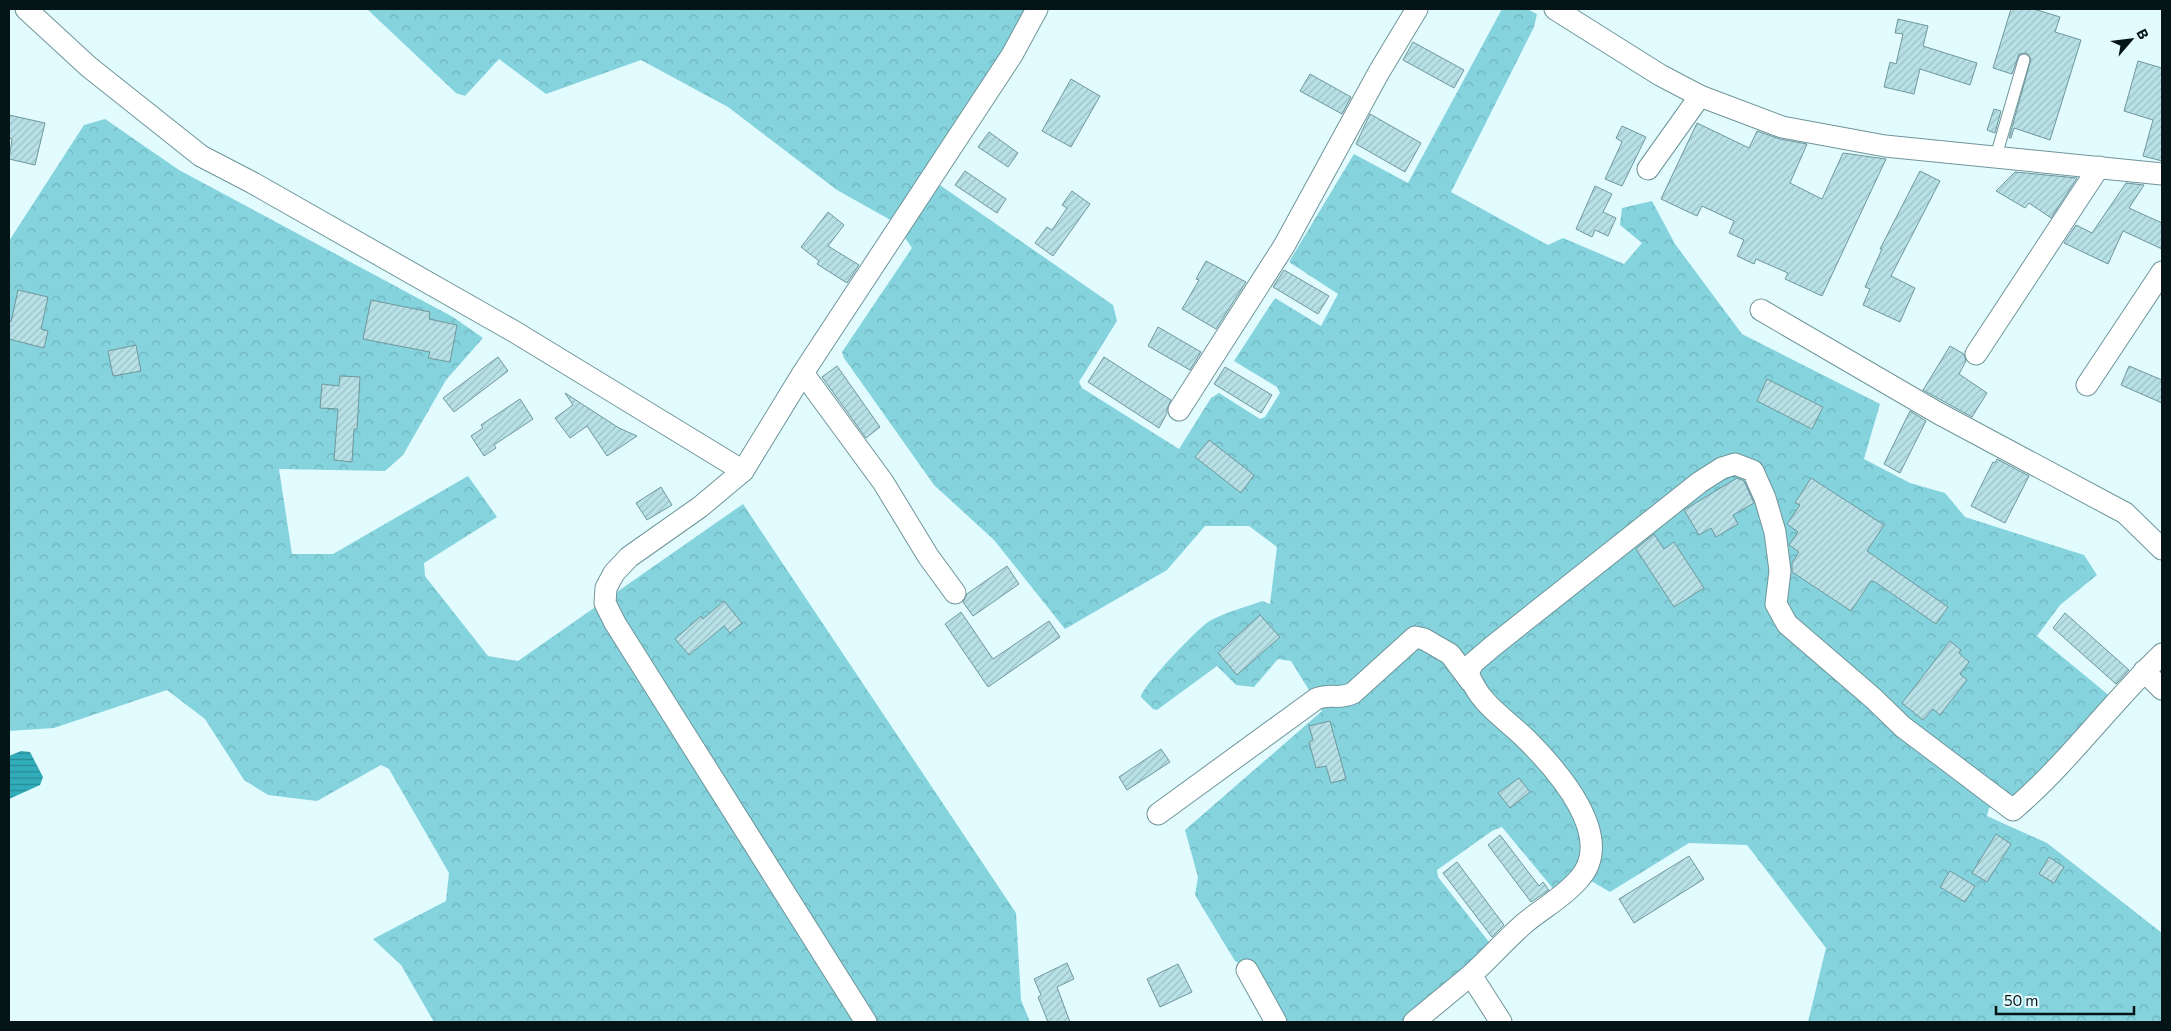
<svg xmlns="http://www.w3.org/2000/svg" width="2171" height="1031" font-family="Commissioner,sans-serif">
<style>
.forest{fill:url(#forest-crowns)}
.water{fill:url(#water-rules)}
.building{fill:url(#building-hatch);stroke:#6f979c}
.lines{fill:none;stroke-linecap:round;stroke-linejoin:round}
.service-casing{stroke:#6e959a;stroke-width:13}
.minor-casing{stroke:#6e959a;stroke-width:23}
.service{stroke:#fff;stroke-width:11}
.minor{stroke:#fff;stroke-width:21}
</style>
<defs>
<pattern id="forest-crowns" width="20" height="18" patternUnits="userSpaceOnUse" patternTransform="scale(1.25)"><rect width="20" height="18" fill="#84d3dd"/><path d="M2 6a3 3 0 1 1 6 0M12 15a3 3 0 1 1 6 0" fill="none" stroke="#70b4bd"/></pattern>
<pattern id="water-rules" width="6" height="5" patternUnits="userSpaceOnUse" patternTransform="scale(1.25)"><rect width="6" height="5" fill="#31acba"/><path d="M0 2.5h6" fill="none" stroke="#288b96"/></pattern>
<pattern id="building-hatch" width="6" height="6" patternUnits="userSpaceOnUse" patternTransform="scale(1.25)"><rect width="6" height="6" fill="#b7e1e6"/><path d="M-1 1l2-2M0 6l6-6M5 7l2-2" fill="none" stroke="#9cc0c5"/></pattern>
</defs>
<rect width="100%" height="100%" fill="#e2fbfe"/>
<g class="forest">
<path d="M367 9H1030L924 174 1113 305 1117 321 1079 382 1082 388 1179 449 1211 398 1219 393 1260 419 1265 417 1280 393 1277 387 1234 361 1275 298 1321 326 1338 294 1289 262 1354 154 1408 183 1502 9H1527L1537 14 1534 27 1451 192 1548 245 1563 238 1624 264 1642 243 1620 225 1622 208 1652 201 1675 244 1742 334 1880 404 1864 459 1910 483 1945 493 1965 517 2084 555 2097 575 2060 605 2037 636 2111 697 2013 800 1989 808 1987 816 2047 843 2162 933V1022H1808L1826 948 1747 845 1689 843 1610 892 1576 872 1555 891 1502 827 1492 831 1437 870 1438 877 1489 942 1488 952 1406 1022H1280L1249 969 1235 961 1195 895 1198 877 1185 830 1322 711 1291 661 1278 659 1254 687 1236 685 1217 666 1157 710 1153 709 1141 697C1142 686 1200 626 1211 620 1227 612 1246 607 1262 601L1270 604 1277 547 1249 526H1205L1167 570 1065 629 994 540 934 485 844 358 842 352 912 248 894 222 837 190 728 107 641 60 546 94 499 59 465 96 456 93Z"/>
<polygon points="105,119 179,170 453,317 483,338 446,380 403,455 385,471 279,469 292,554 333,554 468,476 497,517 424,563 425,576 488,656 518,661 743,504 1016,913 1021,1000 1030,1022 434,1022 401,965 373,939 446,901 449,873 389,769 381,765 317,801 268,795 244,780 205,719 167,690 54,728 9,731 9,241 84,125"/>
</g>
<polygon class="water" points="21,751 30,752 43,777 40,785 9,799 9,756"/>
<g class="building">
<polygon points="2011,9 2034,9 2060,17 2055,32 2081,40 2050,140 2014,128 2011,138 2009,138 2031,59 2027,53 2019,54 2012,74 1993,68"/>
<polygon points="1898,19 1928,26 1923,46 1977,63 1970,85 1920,69 1914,94 1884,87 1890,62 1896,64 1903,34 1895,33"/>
<polygon points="1413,42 1464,70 1454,88 1403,60"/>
<polygon points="2138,61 2162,68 2162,161 2143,156 2153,120 2124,111"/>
<polygon points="1310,74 1351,97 1342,114 1300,91"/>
<polygon points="1071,79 1100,96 1071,147 1042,131"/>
<polygon points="1994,109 2001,111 1995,133 1987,130"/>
<polygon points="1370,114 1421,143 1405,172 1356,144"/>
<polygon points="9,115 45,123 35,165 9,159 12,139 9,138"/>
<polygon points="1697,123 1749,148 1757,131 1780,139 1807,144 1790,183 1822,199 1843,153 1886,159 1822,296 1785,279 1788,273 1756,259 1754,264 1737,256 1744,240 1729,233 1734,221 1702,206 1697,216 1661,199"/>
<polygon points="1622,126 1646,137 1622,186 1605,179 1622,142 1616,138"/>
<polygon points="989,132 1018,153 1008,167 978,147"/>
<polygon points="965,171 1006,199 997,213 955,185"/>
<polygon points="1920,171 1940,181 1891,276 1915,288 1900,322 1863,305 1870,289 1865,287 1882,249 1880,249"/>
<polygon points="2015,172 2077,178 2051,218 2029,203 2025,208 1996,191"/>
<polygon points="2126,183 2144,185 2129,208 2162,223 2162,249 2123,231 2108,264 2064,243 2076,225 2092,233"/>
<polygon points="1595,186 1612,194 1603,212 1616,218 1608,236 1595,230 1592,237 1576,229"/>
<polygon points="1072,191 1090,204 1053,256 1035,243 1047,227 1052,230 1067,208 1062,205"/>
<polygon points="828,212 844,225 828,246 859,265 847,283 817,264 819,261 801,247"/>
<polygon points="1206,261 1246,282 1216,329 1182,309 1199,280 1196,279"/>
<polygon points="1284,270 1329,296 1318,314 1273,287"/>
<polygon points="18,290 48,297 41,329 48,331 44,348 9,339 9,321 11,322"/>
<polygon points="371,300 430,312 429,319 457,325 450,362 428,358 430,352 363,339"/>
<polygon points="1158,327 1201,352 1190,370 1148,346"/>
<polygon points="136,345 141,371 113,376 108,351"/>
<polygon points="1950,346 1964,354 1966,361 1959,374 1987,393 1972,417 1923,390"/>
<polygon points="498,357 508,371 454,412 443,398"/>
<polygon points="1104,357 1171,400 1167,409 1167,413 1159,428 1088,382"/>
<polygon points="837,366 880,427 866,438 822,377"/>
<polygon points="2129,366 2162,380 2162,403 2121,385"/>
<polygon points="1225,367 1272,395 1261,413 1214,384"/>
<polygon points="340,376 360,377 357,429 354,429 352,462 334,460 338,409 320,408 322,384 339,386"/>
<polygon points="1767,379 1823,407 1812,429 1757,401"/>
<polygon points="565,393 619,428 637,436 607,456 587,426 570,438 555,418 573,405"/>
<polygon points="520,399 533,419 494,445 496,448 484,456 471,436 483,428 481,425"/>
<polygon points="1910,411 1926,421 1900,473 1884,464"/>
<polygon points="1209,440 1254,475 1241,493 1195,457"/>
<polygon points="1997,459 2029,476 2005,523 1971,506 1993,462 1995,463"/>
<polygon points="1737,478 1744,481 1754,503 1733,515 1738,524 1716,537 1711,528 1699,535 1684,510"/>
<polygon points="1811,478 1884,525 1867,551 1948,607 1936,624 1875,582 1871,581 1851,611 1792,572 1792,563 1799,552 1789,545 1798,532 1787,524 1800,505 1795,503"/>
<polygon points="661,487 672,505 647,520 636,503"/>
<polygon points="1654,534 1664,549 1674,542 1704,588 1674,607 1636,549"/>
<polygon points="1007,566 1019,584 973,616 963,602 967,594"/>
<polygon points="724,601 742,623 730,633 724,626 689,655 675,639 701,616 703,619"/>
<polygon points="961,612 993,659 1049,621 1060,637 988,687 945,624"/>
<polygon points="2065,613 2129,670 2116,684 2053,628"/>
<polygon points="1260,615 1280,637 1237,675 1218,653"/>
<polygon points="1950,641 1961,650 1959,653 1969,662 1960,674 1967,680 1940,715 1933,709 1923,720 1902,703"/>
<polygon points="1330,721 1346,779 1331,783 1326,766 1316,768 1309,742 1313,740 1309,726"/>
<polygon points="1161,749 1170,762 1127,790 1119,777"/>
<polygon points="1519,778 1530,792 1510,808 1498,793"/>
<polygon points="1996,834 2011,844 1987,882 1972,873"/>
<polygon points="1500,835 1539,886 1543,882 1549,890 1531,902 1488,845"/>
<polygon points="1689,856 1704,879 1634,923 1619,899"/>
<polygon points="2049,857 2064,867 2054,883 2039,874"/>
<polygon points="1457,862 1504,925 1492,937 1443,873"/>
<polygon points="1950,871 1975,886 1965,902 1940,887"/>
<polygon points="1067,963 1074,979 1057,987 1070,1022 1048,1022 1038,997 1041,995 1034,979"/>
<polygon points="1178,964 1192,992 1160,1007 1147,979"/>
</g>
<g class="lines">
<defs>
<polyline id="service" points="1996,156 2024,60"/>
<g id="minor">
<polyline points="26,9 89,67 201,156 253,183 515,332 743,471"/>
<polyline points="1555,9 1660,75 1700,96 1782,127 1885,146 2162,174"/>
<polyline points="1648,169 1700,96"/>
<polyline points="1761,310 1938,413 2125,513 2162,549"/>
<polyline points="1976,354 2099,167"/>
<polyline points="803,373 883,482 928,556 955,593"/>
<polyline points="2087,385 2162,272"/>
<polyline points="1179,410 1284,246 1379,72 1417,9"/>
<polyline points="2144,671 2162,689"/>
<path d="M1158 814 1316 699C1330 693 1339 700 1353 693L1415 637 1424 639 1450 654 1471 682"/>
<polyline points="1247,970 1276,1022"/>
<polyline points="866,1022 615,623 605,603 606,588 614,573 629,557 700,507 743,471 803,373 1012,55 1037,9"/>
<polyline points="1414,1022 1471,975"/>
<path d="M1501 1022 1471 975C1490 958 1507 938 1526 922 1543 908 1565 896 1579 879 1617 837 1557 770 1527 740 1503 716 1481 706 1468 673L1473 663 1493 646 1700 482 1722 468 1735 464 1753 471 1765 498 1775 532 1780 571 1776 604 1787 624 1873 698 1903 727 2013 810C2068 763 2110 704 2162 654"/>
</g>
</defs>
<use href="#service" class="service-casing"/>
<use href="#minor" class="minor-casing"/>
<use href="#service" class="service"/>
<use href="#minor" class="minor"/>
</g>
<rect width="2171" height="1031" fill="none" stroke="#051517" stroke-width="20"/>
<g transform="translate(2131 40) rotate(62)" stroke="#e2fbfe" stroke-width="4" paint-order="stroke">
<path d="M0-4L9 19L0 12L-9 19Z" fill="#051517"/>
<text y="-8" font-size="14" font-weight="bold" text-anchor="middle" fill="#051517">B</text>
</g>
<path d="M1996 1006v8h138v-8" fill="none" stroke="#051517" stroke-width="2.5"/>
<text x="2004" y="1006" font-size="15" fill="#051517" stroke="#e2fbfe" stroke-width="4" paint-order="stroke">50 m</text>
</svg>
